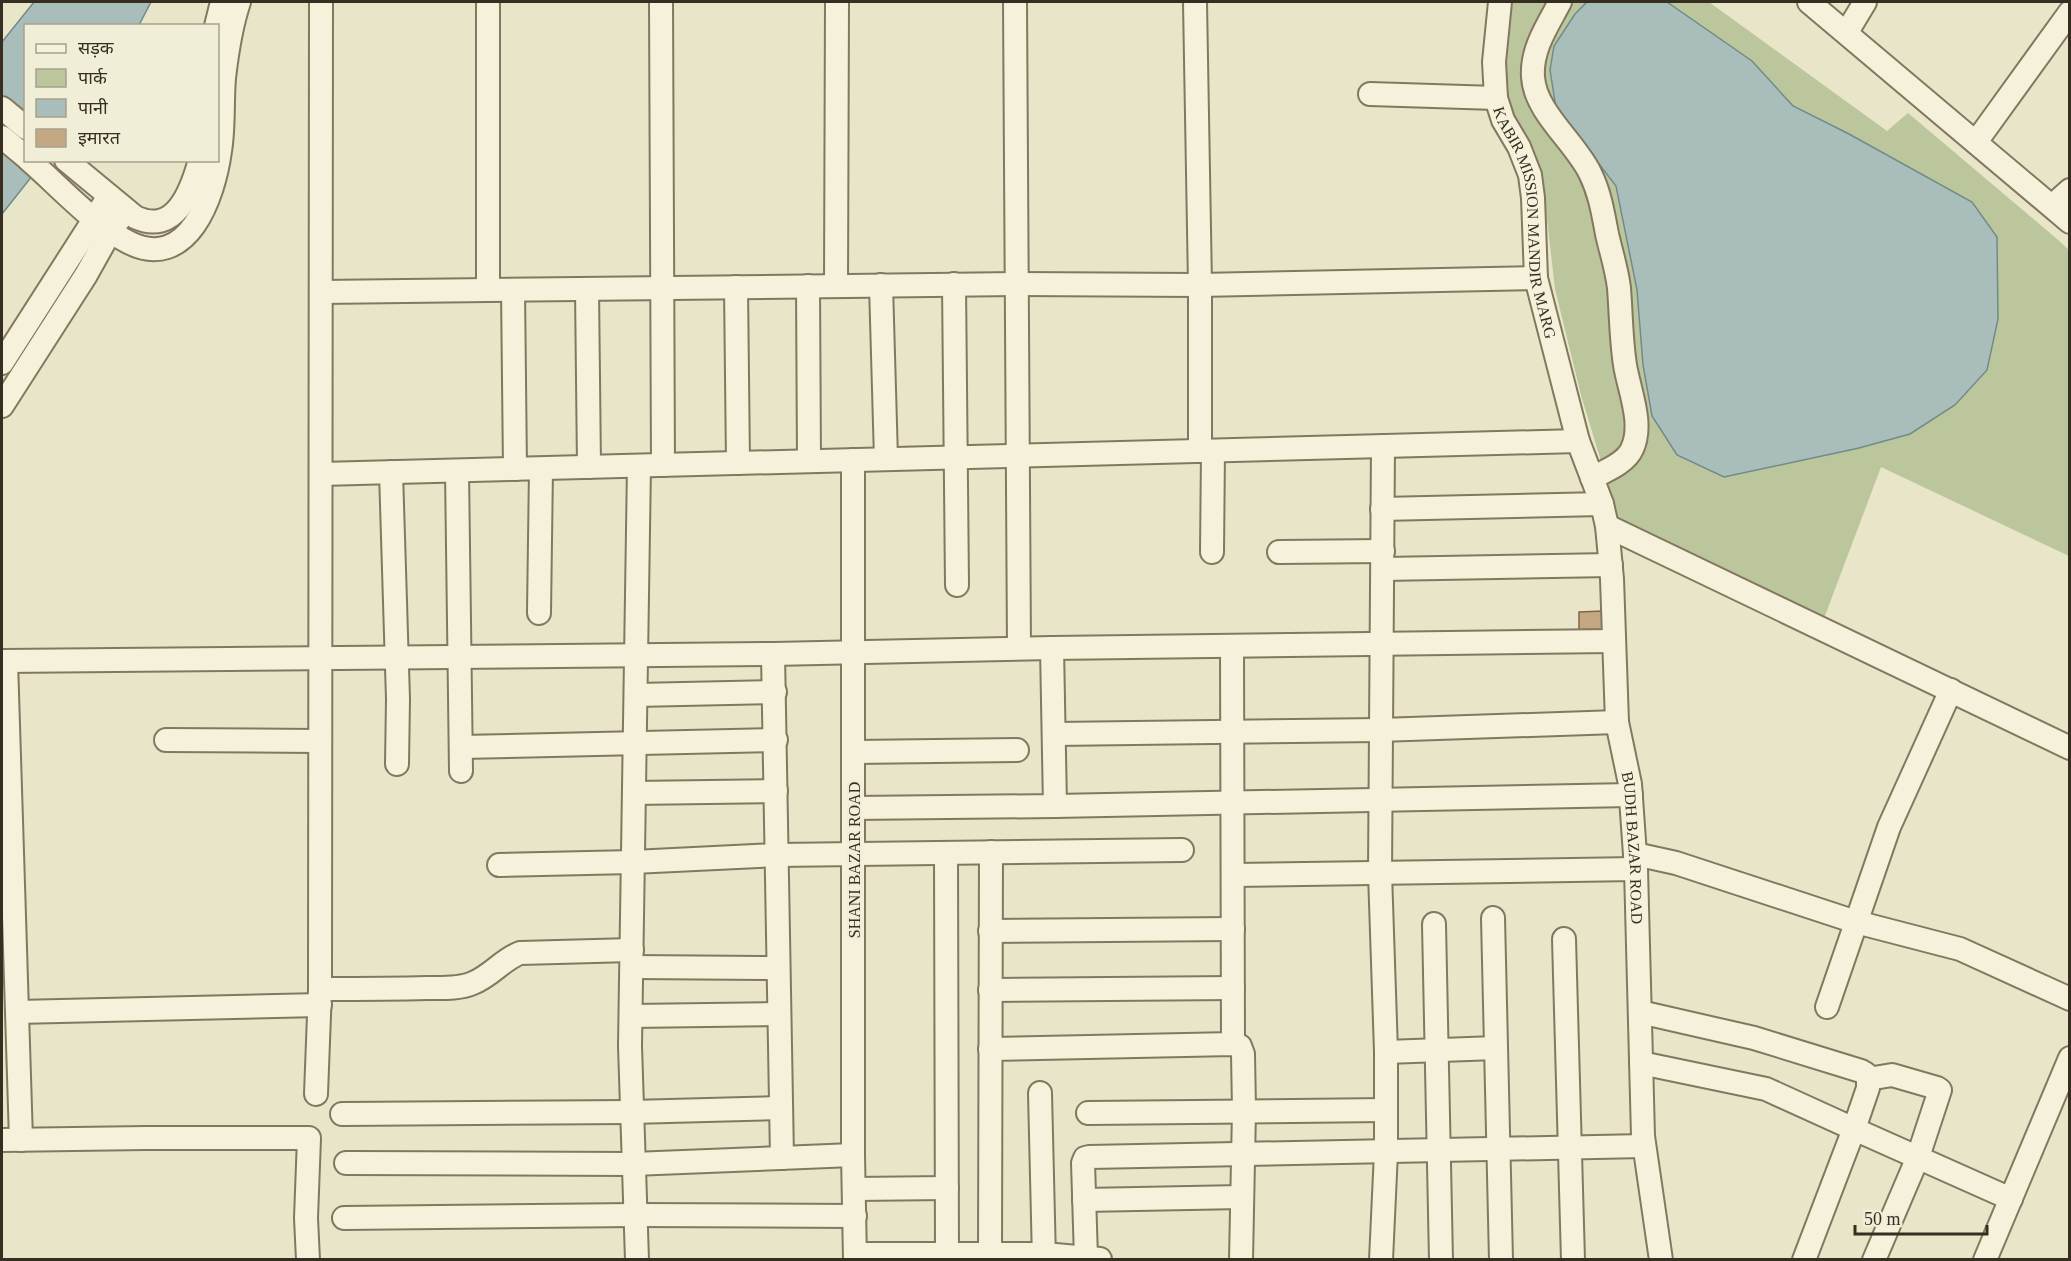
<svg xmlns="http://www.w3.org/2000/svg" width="2071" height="1261" font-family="'Times New Roman','Noto Sans Devanagari',serif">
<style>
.green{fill:#bbc69d}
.water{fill:#a9bebb;stroke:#708b89;stroke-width:1.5}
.building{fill:#c3a883;stroke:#7f6748;stroke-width:1.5}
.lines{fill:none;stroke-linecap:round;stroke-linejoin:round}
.minor-casing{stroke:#83785f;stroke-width:26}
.minor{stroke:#f5f1da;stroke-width:22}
.labels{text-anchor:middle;stroke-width:5;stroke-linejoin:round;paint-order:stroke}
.street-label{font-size:16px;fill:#352e21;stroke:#f1eed7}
</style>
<rect width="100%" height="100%" fill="#e9e5c8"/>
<polygon class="green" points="1513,2 1709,2 1887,131 1908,113 2057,239 2070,251 2069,556 1881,467 1823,621 1619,521 1581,395 1555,289 1544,193 1524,135 1506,104 1504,53"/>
<g class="water">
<polygon points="34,2 151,2 139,25 26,26 26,160 44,161 2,214 2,42"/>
<polygon points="1587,2 1667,2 1752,61 1793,106 1849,134 1972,202 1997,237 1998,319 1987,370 1955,405 1910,434 1859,448 1724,477 1677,455 1652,416 1643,365 1637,290 1616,186 1556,108 1550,70 1554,46 1575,14"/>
</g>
<polygon class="building" points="1603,611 1604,633 1579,634 1579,612"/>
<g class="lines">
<defs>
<g id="minor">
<polyline points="488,2 488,290"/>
<polyline points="661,2 663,465"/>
<polyline points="1015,2 1019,648"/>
<polyline points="1195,2 1200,285 1200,451"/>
<path id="s1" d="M1500 2 1494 62 1496 98 1503 120 1519 147 1530 175 1533 198 1536 278 1578 441 1602 504 1607 526 1612 579 1617 722 1630 784 1636 869 1643 1136 1661 1260"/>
<path d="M1560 2C1548 25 1531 49 1533 77 1535 112 1575 142 1590 173 1600 193 1603 213 1607 234 1611 252 1617 270 1619 288 1621 313 1621 339 1625 365 1629 390 1644 424 1632 449 1626 463 1605 471 1592 478"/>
<polyline points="1809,2 2070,222"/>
<polyline points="216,26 222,2"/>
<polyline points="1847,32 1865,2"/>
<polyline points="1370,94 1496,98"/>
<polyline points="2,108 26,128"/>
<polyline points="2,137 26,157"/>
<polyline points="1976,142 2070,12"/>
<path d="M29 160C59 186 93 224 128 242 188 273 214 196 220 151 224 127 222 102 224 78 227 52 231 26 239 2"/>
<path d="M66 160 135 217C175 236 191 192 200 160"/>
<polyline points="2052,206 2070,190"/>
<polyline points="954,284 957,585"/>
<polyline points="881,285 886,459"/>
<polyline points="808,286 809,461"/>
<polyline points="836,286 837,2"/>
<polyline points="736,287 738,463"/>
<polyline points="587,289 589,467"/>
<polyline points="513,290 515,469"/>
<polyline points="321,292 1017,284 1200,285 1536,278"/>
<polyline points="2,363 109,196"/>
<polyline points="2,406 86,275 110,232 126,210"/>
<polyline points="853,460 853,1155 855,1260"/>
<polyline points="457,471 461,771"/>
<polyline points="391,472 398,699 397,764"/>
<polyline points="321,474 1578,441"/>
<polyline points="1382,509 1602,504"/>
<polyline points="1607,526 2070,748"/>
<polyline points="1212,552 1213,451"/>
<polyline points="1279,552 1383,551"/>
<polyline points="1383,569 1611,565"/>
<polyline points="539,613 541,469"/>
<polyline points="1232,646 1233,1044"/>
<polyline points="773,654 782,1158"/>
<polyline points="2,661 773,654 1052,648 1613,641"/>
<polyline points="6,661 21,1140"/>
<polyline points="636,695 775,692"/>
<polyline points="1055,734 1380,730 1617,722"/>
<polyline points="166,740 320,741"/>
<polyline points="461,747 776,740"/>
<polyline points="854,752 1017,750"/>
<polyline points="634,793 776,791"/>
<polyline points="1055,806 1631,795"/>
<polyline points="854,808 1055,806 1052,648"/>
<polyline points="946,853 947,1254"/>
<polyline points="1635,854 1676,863 1856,922 1960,949 2070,999"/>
<polyline points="499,865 633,862 777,855 1182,850"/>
<polyline points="1233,875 1636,869"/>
<polyline points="1493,918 1501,1260"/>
<polyline points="1434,924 1441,1260"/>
<polyline points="990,931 1233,929"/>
<polyline points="1564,939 1573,1260"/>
<polyline points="632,967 778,968"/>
<path d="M320 989C356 989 392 989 427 988 442 988 460 989 473 983 491 976 502 960 520 953L632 950"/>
<polyline points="990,990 1233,988"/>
<polyline points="1827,1007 1889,827 1951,690"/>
<polyline points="17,1012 320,1005"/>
<polyline points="1640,1012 1754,1038 1861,1071 1866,1074 1868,1079 1868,1088 1854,1129 1766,1089 1641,1063"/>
<polyline points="631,1016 778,1014"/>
<polyline points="990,1049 1233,1044 1240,1046 1243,1054 1244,1110 1241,1260"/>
<polyline points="1386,1052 1496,1048"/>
<polyline points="1868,1079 1892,1075 1937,1088 1940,1090 1918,1157 1874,1260"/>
<polyline points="1040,1093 1044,1260"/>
<polyline points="316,1094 320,989 321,2"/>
<polyline points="1088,1113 1386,1110"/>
<polyline points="342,1114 631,1112 781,1108"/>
<polyline points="2,1140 146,1138 309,1138 306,1218 308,1260"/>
<polyline points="346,1163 633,1164 853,1155"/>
<polyline points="854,1189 947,1188"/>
<polyline points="1084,1200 1242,1197"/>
<polyline points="344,1218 635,1215 855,1216"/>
<polyline points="855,1254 1044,1254 1100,1259"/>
<polyline points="990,1254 991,852"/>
<polyline points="1086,1258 1083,1163 1085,1158 1089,1157 1644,1146"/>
<polyline points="637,1260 630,1046 639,466"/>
<polyline points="1381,1260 1386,1152 1386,1052 1380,873 1383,446"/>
<polyline points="1804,1260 1854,1129 2011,1199"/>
<polyline points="1985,1260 2070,1058"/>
</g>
</defs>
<use href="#minor" class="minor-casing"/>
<use href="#minor" class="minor"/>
</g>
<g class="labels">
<g class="street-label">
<text dy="6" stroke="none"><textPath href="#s1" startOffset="226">KABIR MISSION MANDIR MARG</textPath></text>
<text dy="6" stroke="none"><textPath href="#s1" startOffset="866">BUDH BAZAR ROAD</textPath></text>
<text transform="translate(854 860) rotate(-90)" y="6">SHANI BAZAR ROAD</text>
</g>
</g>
<rect width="2071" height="1261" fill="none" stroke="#352e21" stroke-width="6"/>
<rect x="24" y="24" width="195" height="138" fill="#f1eed7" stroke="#a6a18e" stroke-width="1.5"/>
<rect x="36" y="44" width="30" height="9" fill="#f5f1da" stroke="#a6a18e" stroke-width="1.5"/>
<text x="78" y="54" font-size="18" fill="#352e21">सड़क</text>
<rect x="36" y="69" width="30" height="18" fill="#bbc69d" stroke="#a6a18e" stroke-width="1.5"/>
<text x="78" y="84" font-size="18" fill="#352e21">पार्क</text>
<rect x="36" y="99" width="30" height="18" fill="#a9bebb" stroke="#a6a18e" stroke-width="1.5"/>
<text x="78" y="114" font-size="18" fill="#352e21">पानी</text>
<rect x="36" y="129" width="30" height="18" fill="#c3a883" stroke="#a6a18e" stroke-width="1.5"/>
<text x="78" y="144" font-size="18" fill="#352e21">इमारत</text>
<path d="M1855 1225v9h132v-9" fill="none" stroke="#352e21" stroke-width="3"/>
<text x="1864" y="1225" font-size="18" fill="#352e21" stroke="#f1eed7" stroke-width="4.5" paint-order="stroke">50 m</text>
</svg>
